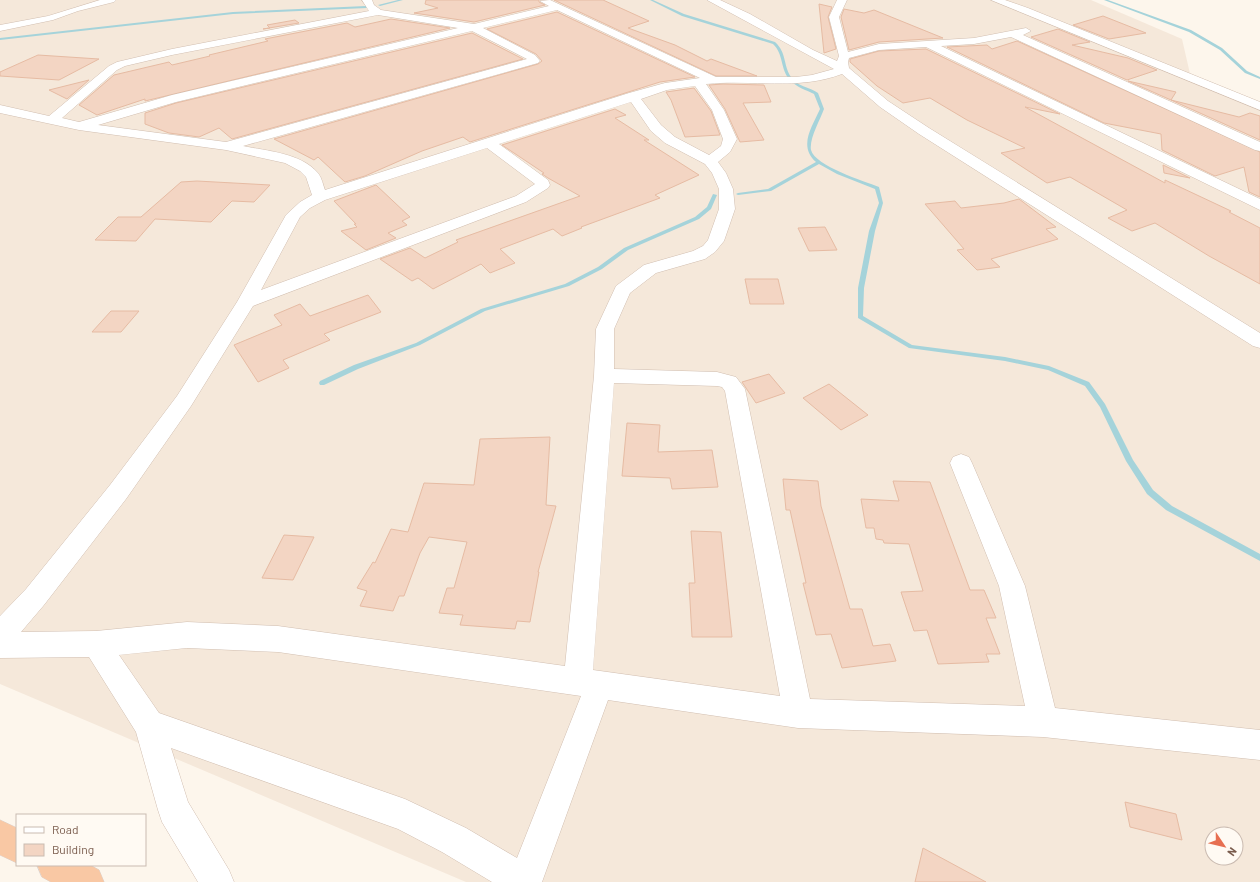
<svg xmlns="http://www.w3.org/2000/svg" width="1260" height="882" font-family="Barlow,sans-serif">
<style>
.residential{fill:#f5e8da;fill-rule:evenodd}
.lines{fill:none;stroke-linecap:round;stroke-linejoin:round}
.stream{fill:#a5d3da;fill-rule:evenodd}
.building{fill:#f3d5c3;stroke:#e6bba3}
.minor-casing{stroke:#d1beb0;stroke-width:1}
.trunk-casing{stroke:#dad1cd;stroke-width:1}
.minor{fill:#fff;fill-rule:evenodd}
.trunk{fill:#f9c8a4;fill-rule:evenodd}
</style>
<rect width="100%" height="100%" fill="#fdf6ec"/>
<path class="residential" d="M0 0H1091L1182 39 1191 78 1260 105V882H466L0 684ZM1212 834H1236V858H1212Z"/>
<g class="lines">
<g class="stream">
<polygon points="398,0 403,0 380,6 378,5"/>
<path d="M650 0H653L684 14 775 42C787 53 783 65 791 77 796 86 810 87 818 93L824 109C820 120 809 139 811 150 815 166 864 181 879 187L883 203 875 231 864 288 863 316 912 345 1005 357 1049 366 1089 382 1105 404 1133 460 1153 490 1172 506 1260 554V561L1166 510 1147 494 1126 461 1100 407 1085 386 1048 370 1005 361 909 348 858 318V288L869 231 879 203 875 189 837 174 819 164 771 191 738 195 736 194 738 193 768 189 816 162C798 146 812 127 820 109L814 94C806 90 796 87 790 80 780 70 784 54 773 44L682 16Z"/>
<polygon points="1104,0 1108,0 1191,30 1222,48 1247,71 1260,77 1260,79 1245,73 1220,50 1189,32"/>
<polygon points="366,6 367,8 233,14 0,40 0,38 233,12"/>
<polygon points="713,194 717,195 711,209 699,219 628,250 602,269 569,286 485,311 420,345 358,369 324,385 320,385 319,383 320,381 354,365 416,343 481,309 565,284 598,267 624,248 695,217 707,207"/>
</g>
</g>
<g class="building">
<polygon points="426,0 539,0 539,2 545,5 474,22 414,13 438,8 425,4"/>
<polygon points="554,0 603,0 649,21 628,28 675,45 707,61 711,59 757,76 716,76"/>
<polygon points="819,4 832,7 828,17 836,49 824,53"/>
<polygon points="844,9 864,13 874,10 943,38 879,42 849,50 841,17"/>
<polygon points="557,12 695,77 660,82 470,142 463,137 422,151 365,176 345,182 318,157 314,160 274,139 538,64 542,61 536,54 487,29"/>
<polygon points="1103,16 1146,33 1109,39 1073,25"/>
<polygon points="391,19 450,28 145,101 145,99 97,115 79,105 114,75 169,62 172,65 210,56 209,55 268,41 265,39 347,23 355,27"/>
<polygon points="295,20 299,23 263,29 270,28 267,25"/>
<polygon points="1058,29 1090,42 1072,45 1128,58 1157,70 1127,80 1031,37"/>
<polygon points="472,33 523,59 232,139 219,128 199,137 169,133 145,124 145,113 176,103"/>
<polygon points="1017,41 1260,152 1260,197 1249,192 1244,167 1215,176 1162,150 1161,134 1104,123 947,47 987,45 992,49"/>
<polygon points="926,49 1060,114 1025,107 1165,183 1165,180 1231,211 1229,212 1260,228 1260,284 1209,256 1155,223 1132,231 1108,218 1127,210 1070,177 1047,183 1001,153 1025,148 967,120 930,98 903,103 877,86 850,62 850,59 879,51"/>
<polygon points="38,55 99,59 59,80 0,76 0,72"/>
<polygon points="89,80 67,99 49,90"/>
<polygon points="1128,81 1176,92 1171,100"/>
<polygon points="723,84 764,85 771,102 743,103 764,140 740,142 725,109 709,85"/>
<polygon points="694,88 711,111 720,135 685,137 671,100 666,92"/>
<polygon points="1171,100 1239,117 1250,113 1260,116 1260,140"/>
<polygon points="615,109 626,115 615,118 649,140 644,140 699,175 655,195 660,198 581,227 582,228 562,236 553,229 500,249 515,263 490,273 481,264 433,289 418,278 412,281 380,259 410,248 425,258 458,242 456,240 580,196 548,178 542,174 544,173 502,145"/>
<polygon points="1163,165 1190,178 1164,173"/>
<polygon points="197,181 270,185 254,202 232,201 211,222 155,219 136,241 95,240 118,217 141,217 181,182"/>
<polygon points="376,185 410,217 402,221 407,225 388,233 396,238 366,250 341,231 357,227 354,224 356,224 334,201"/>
<polygon points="1019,199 1056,227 1046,229 1058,239 991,259 1000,267 977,270 957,250 964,249 925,204 955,201 961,208 1004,203"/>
<polygon points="825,227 837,250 809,251 798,228"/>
<polygon points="745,279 778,279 784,304 750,304"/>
<polygon points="368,295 381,312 324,334 330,340 283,360 289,368 258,382 234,345 282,325 274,315 300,304 310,316"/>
<polygon points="111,311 139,311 121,332 92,332"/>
<polygon points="769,374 785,393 756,403 742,382"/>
<polygon points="829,384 868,415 841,430 803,398"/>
<polygon points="627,423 660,425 658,452 712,450 718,487 672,489 670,478 622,476"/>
<polygon points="550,437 546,505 556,506 538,572 539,572 530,622 517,621 515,629 460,625 463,615 439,613 447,588 454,588 467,542 429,537 420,553 404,596 399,596 393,611 360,606 367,591 357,588 373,562 375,563 391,529 408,532 424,483 474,485 480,439"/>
<polygon points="783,479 818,481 821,506 850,609 862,609 873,646 890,644 896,661 842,668 831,634 816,635 803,583 806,583 790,510 786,510"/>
<polygon points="893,481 930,482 970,590 984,590 996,618 986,618 1000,654 986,654 989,662 938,664 927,630 914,631 901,592 923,591 909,544 884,543 883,540 876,539 874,528 866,528 861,499 899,501"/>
<polygon points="691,531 721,532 732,637 692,637 689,583 695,583"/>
<polygon points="284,535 314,537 293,580 262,578"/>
<polygon points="1125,802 1176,814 1182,840 1130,827"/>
<polygon points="923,848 986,882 915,882"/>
</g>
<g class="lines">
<defs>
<g id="minor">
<polygon points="100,0 116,0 114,2 78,11 53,20 0,31 0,25 48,16"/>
<path d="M362 0H372L374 5 381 10 474 24 549 6 540 1 550 0 716 77H796L812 75 834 69 707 0H720L750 14 813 50 837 61 839 56 829 17 837 0H847L839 17 848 52 879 44 974 38 1026 28 1031 31 1023 35 1260 142V151L1255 150 1011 37 974 44 941 46 1260 199V210L926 47 879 50 849 58 848 62 849 68 888 101 929 128 1260 333V348L1253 346 919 134 880 107 842 74C797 91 752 79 706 84L724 110 737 139 730 152 718 162 726 173 733 189 735 209 724 241 715 252 705 259 656 273 630 293 614 329V369L717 372 736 377 745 389 810 699 1025 706 999 586 950 463 953 457 961 454 969 457 972 463 1025 586 1055 708 1260 730V760L1043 737 798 728 608 700 542 882H492L442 852 398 829 171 748 188 802 229 870 234 882H198L162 822 158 810 136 732 89 657 0 658V616L26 589 110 485 177 396 237 302 286 215 300 202 312 195 306 177 300 171 285 163 226 150 79 130 0 113V105L49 116 109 66 117 62 172 49 369 11ZM557 10 700 78 665 83 629 93 325 190C323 185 322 178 318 173 301 153 267 151 243 146L538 63 540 61 535 55 483 28ZM378 15 458 28 172 95 79 122 62 118 117 70 125 66 172 55ZM472 31 527 59 226 142 98 125 176 102ZM695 86 712 110 723 139 721 146 709 155 675 137 661 125 641 99 667 90ZM631 102 651 131 665 143 705 164 712 173 719 189V209L708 240 703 246 693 251 644 265 616 286 596 329 594 376 565 666 278 626 187 622 96 631 21 632 44 605 126 499 191 406 253 306 526 202 548 188 550 185 548 180 499 144ZM487 148 535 184 516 196 261 290 300 217 310 208 325 200ZM614 383 717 386 722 387 725 391 780 696 593 670ZM187 648 278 652 581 696 517 858 466 828 405 799 159 713 119 655Z"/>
<polygon points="991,0 1005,0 1028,8 1260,102 1260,110"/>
</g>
<g id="trunk">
<polygon points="0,820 17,828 17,863 0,855"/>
<polygon points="37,865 90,865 99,870 104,882 51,882 42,877"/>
</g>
</defs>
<use href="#minor" class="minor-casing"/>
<use href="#trunk" class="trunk-casing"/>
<use href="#minor" class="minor"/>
<use href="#trunk" class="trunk"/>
</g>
<rect x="16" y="814" width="130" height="52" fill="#fffaf3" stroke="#cabbb1"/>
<rect x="24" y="827" width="20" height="6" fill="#ffffff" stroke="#cabbb1"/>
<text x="52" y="834" font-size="12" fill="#7a5c4d">Road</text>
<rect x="24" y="844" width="20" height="12" fill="#f3d5c3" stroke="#cabbb1"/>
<text x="52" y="854" font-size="12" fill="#7a5c4d">Building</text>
<g transform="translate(1224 846) rotate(125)"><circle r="19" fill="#fffaf3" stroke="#cabbb1"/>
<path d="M0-3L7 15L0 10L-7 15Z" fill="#e76f51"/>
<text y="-6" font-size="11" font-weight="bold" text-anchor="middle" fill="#7a5c4d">N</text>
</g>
</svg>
